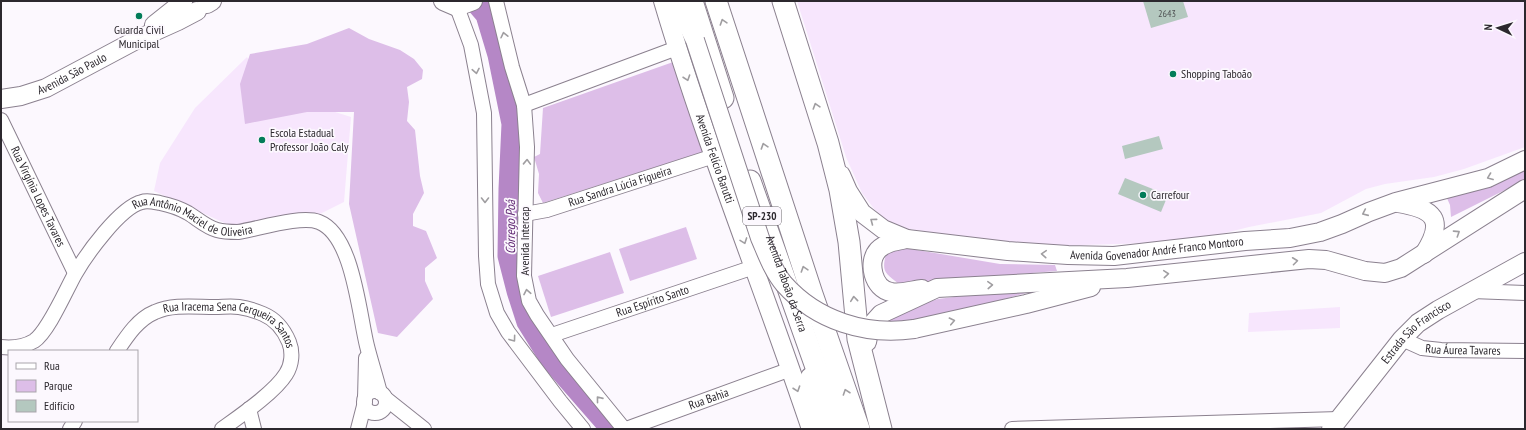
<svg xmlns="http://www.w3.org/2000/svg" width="1526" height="430" font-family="'PT Sans Narrow',sans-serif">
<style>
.built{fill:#f7e6fd}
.green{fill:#ddbee8}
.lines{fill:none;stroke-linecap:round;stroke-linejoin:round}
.river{stroke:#b587c6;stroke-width:21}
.building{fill:#b4c8bf}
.minor-casing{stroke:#8b818f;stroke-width:16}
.major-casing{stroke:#8b818f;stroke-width:20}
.highway-casing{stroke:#8b818f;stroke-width:23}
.minor{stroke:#fff;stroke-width:14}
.major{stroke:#fff;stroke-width:18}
.highway{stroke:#fff;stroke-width:21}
.major-bridge-casing{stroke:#8b818f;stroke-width:20;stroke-linecap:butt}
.major-bridge{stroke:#fff;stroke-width:18}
.oneway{stroke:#a09ea1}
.poi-dot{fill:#027c59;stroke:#fcf8fe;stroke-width:1.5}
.labels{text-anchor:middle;stroke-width:3.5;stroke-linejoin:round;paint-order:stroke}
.number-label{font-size:10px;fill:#4e5052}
.shield{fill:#fcf8fe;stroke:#6a666c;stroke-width:1}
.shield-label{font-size:11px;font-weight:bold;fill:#2c282e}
.poi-label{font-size:12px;fill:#2c282e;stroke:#fcf8fe;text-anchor:start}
.street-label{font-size:12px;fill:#2c282e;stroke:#fcf8fe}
.water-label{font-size:13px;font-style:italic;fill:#602873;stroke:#fcf8fe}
</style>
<rect width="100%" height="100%" fill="#fcf8fe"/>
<g class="built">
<polygon points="797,1 1525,1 1525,147 1464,169 1434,177 1385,184 1366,189 1321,213 1249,227 1217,235 1151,243 1049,246 985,240 908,229 889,222 875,210 862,193 846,157"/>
<polygon points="247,57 265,90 351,117 344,202 318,215 246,227 229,225 154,191 160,163 195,108"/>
<polygon points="1340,307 1340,328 1248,332 1249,313"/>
</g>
<g class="green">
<polygon points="349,28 369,39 400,50 414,59 423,70 422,79 407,87 409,102 407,121 415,130 420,176 424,193 413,214 413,226 426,231 437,258 425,268 425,281 433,299 397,337 378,333 349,204 354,112 307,112 245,124 240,84 250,54 307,44"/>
<polygon points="676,61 703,152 543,203 538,193 539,174 534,157 540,154 543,108"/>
<polygon points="1525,167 1525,180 1451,217 1450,205 1446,196"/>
<polygon points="686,227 697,259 630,281 619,249"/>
<path d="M905 248 1000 264 1055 265 1057 271 899 284C882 271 882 271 887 249Z"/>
<polygon points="610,252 624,293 551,317 538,276"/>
<polygon points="1059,284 972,308 891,324 885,322 910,308 938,299"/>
</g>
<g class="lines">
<polyline class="river" points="474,1 486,15 498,55 512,124 509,189 508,256 517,291 527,322 550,359 611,429"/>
</g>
<g class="building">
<polygon points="1143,1 1183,1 1188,17 1151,28"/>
<polygon points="1159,136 1163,149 1125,159 1122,146"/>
<polygon points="1125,178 1168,195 1161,212 1118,194"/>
</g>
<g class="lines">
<defs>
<g id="minor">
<polyline points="496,1 512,67 524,105 527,147 524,276 529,301 537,315 567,359 624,429"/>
<polyline points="457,7 471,45 484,113 486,256 488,284 497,313 508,332 560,401 583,429"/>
<polyline points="524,105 677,48"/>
<path id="s1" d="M1 120 75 273"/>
<path id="s2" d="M525 214 547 210 714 156"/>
<polyline points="1472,291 1525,293"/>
<path id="s3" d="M552 335 754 267"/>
<path id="s4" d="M1402 339 1422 348 1441 350 1525 351"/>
<path id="s5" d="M1 347C11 348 24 347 34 341 48 332 66 290 75 274 86 255 120 207 142 202 147 200 155 202 160 203 170 205 179 208 188 213 198 219 206 227 217 230 224 232 231 232 238 232 258 229 301 215 319 222 353 235 359 314 367 346 371 362 376 377 380 393"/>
<path id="s6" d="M117 351C127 336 138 319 155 312 173 304 195 307 215 307 223 307 231 306 239 307 246 308 256 311 263 314 275 319 284 330 289 342 293 352 292 365 286 374 275 392 240 416 222 429"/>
<circle cx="375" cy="402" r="11"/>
<polyline points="385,398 424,429"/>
<polyline points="365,399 366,358"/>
<polyline points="249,409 254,429"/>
<polyline points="70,429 75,421"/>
<polyline points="358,429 365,402"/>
<path id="s7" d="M626 429 791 369"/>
<polyline points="1012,429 1339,419"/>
</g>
<g id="major">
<polyline points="443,1 457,7 473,1"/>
<path id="s8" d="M663 1C706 146 763 286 811 429"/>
<polyline points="676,1 695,40"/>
<polyline points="207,4 212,1"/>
<polyline points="154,25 183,2"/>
<path id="s9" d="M1 99 21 96 46 88 138 39 178 21 197 11"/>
<path id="s10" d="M841 175 848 191 862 213 883 229 907 239 1008 251 1068 255 1114 256 1245 241 1290 238 1320 232 1342 224 1369 212 1396 202 1488 178 1525 160"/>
<path d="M1398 203C1434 209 1446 219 1424 254"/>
<path d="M907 239C897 241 886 242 878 250 867 262 873 289 891 292 900 294 913 290 922 289"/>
<polyline points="914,329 1026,304 1091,287"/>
<polyline points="867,342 869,332 872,324 881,314 937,288 1127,278 1309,259 1326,260 1365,271 1385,273 1401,268 1525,189"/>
<path id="s11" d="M1331 429 1402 339 1418 323 1438 310 1525 262"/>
</g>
<g id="highway">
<polyline points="692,1 723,98"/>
<polyline points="716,1 812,294 859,429"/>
<polyline points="783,1 828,143 840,190 849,242 858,339 881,429"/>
<path id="s12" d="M750 181 838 429"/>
<polyline points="811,378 814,405 819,429"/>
</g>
</defs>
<use href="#minor" class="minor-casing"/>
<use href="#major" class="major-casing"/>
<use href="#highway" class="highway-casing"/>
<use href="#minor" class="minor"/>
<use href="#major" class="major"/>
<use href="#highway" class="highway"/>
<defs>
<path id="major-bridge" d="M695 40 760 238C767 254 773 271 784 284 817 321 866 336 914 329"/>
</defs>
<use href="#major-bridge" class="major-bridge-casing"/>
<use href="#major-bridge" class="major-bridge"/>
</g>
<defs><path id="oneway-chevron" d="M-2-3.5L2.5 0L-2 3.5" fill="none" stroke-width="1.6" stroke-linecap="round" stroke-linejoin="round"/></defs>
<g class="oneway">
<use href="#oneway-chevron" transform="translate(723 22) rotate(-108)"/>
<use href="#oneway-chevron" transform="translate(504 35) rotate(-103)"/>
<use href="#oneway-chevron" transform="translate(476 71) rotate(79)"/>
<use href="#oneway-chevron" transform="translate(687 78) rotate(71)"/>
<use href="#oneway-chevron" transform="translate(816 106) rotate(-107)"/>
<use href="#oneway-chevron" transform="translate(764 146) rotate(-108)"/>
<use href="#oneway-chevron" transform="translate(527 162) rotate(-88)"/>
<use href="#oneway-chevron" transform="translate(1490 177) rotate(159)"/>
<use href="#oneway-chevron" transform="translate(485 200) rotate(90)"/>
<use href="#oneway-chevron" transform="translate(1365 213) rotate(156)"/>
<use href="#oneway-chevron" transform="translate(873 221) rotate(-143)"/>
<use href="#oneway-chevron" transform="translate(1457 233) rotate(-33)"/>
<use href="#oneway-chevron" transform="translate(744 241) rotate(70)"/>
<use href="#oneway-chevron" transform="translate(1044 254) rotate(-176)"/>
<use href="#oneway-chevron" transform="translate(1295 261) rotate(-7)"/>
<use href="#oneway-chevron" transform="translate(804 269) rotate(-108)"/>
<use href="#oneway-chevron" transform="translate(1166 274) rotate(-5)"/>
<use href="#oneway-chevron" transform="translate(990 285) rotate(-3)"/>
<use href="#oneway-chevron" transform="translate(527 292) rotate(-101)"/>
<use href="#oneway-chevron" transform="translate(854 299) rotate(-96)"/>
<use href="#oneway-chevron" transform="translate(952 321) rotate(-12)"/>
<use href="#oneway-chevron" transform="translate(513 339) rotate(54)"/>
<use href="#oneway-chevron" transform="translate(797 389) rotate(71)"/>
<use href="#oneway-chevron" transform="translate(846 392) rotate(-109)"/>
<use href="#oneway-chevron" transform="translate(599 399) rotate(-129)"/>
</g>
<g class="poi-dot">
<circle cx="139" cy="16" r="4"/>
<circle cx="1173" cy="74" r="4"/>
<circle cx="262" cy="140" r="4"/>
<circle cx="1143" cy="195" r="4"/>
</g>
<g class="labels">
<g class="number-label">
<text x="1167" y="17">2643</text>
</g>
<rect class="shield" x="743" y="207" width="38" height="18" rx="3"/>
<g class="shield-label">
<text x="762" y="220">SP-230</text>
</g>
<g class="poi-label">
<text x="139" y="34" text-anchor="middle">Guarda Civil<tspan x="139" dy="14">Municipal</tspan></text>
<text x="1181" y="78">Shopping Taboão</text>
<text x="270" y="137">Escola Estadual<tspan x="270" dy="14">Professor João Caly</tspan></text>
<text x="1151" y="199">Carrefour</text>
</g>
<g class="street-label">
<text dy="4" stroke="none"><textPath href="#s9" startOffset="76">Avenida São Paulo</textPath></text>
<text dy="4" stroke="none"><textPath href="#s8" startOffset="166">Avenida Felício Barutti</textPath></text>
<text dy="4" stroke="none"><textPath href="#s2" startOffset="99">Rua Sandra Lúcia Figueira</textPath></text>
<text dy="4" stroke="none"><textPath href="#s1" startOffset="85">Rua Virgínia Lopes Tavares</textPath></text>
<text dy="4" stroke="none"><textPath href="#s5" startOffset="267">Rua Antônio Maciel de Oliveira</textPath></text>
<text transform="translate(525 241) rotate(-90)" y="4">Avenida Intercap</text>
<text dy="4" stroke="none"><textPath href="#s10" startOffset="347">Avenida Govenador André Franco Montoro</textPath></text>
<text dy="4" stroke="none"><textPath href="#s12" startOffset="109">Avenida Taboão da Serra</textPath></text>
<text dy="4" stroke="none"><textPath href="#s3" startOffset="106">Rua Espírito Santo</textPath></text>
<text dy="4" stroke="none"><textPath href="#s6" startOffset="137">Rua Iracema Sena Cerqueira Santos</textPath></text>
<text dy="4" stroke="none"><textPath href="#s11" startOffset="130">Estrada São Francisco</textPath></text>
<text dy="4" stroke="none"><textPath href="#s4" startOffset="63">Rua Áurea Tavares</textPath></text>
<text dy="4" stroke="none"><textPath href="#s7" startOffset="88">Rua Bahia</textPath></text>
</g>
<g class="water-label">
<text transform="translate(510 227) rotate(-90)" y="5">Córrego Poá</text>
</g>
</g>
<rect width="1526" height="430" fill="none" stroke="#2c282e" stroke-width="4"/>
<rect x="8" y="350" width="130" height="72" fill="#fcf8fe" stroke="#a9a5ab"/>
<rect x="16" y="363" width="20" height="6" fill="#ffffff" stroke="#a9a5ab"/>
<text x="44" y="370" font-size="12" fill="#2c282e">Rua</text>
<rect x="16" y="380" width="20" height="12" fill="#ddbee8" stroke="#a9a5ab"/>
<text x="44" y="390" font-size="12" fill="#2c282e">Parque</text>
<rect x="16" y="400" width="20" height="12" fill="#b4c8bf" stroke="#a9a5ab"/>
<text x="44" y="410" font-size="12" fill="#2c282e">Edifício</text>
<g transform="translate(1498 28) rotate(274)" stroke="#fcf8fe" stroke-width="3" paint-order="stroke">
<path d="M0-3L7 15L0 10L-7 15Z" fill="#2c282e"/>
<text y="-6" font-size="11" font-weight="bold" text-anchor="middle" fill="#2c282e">N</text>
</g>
</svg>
